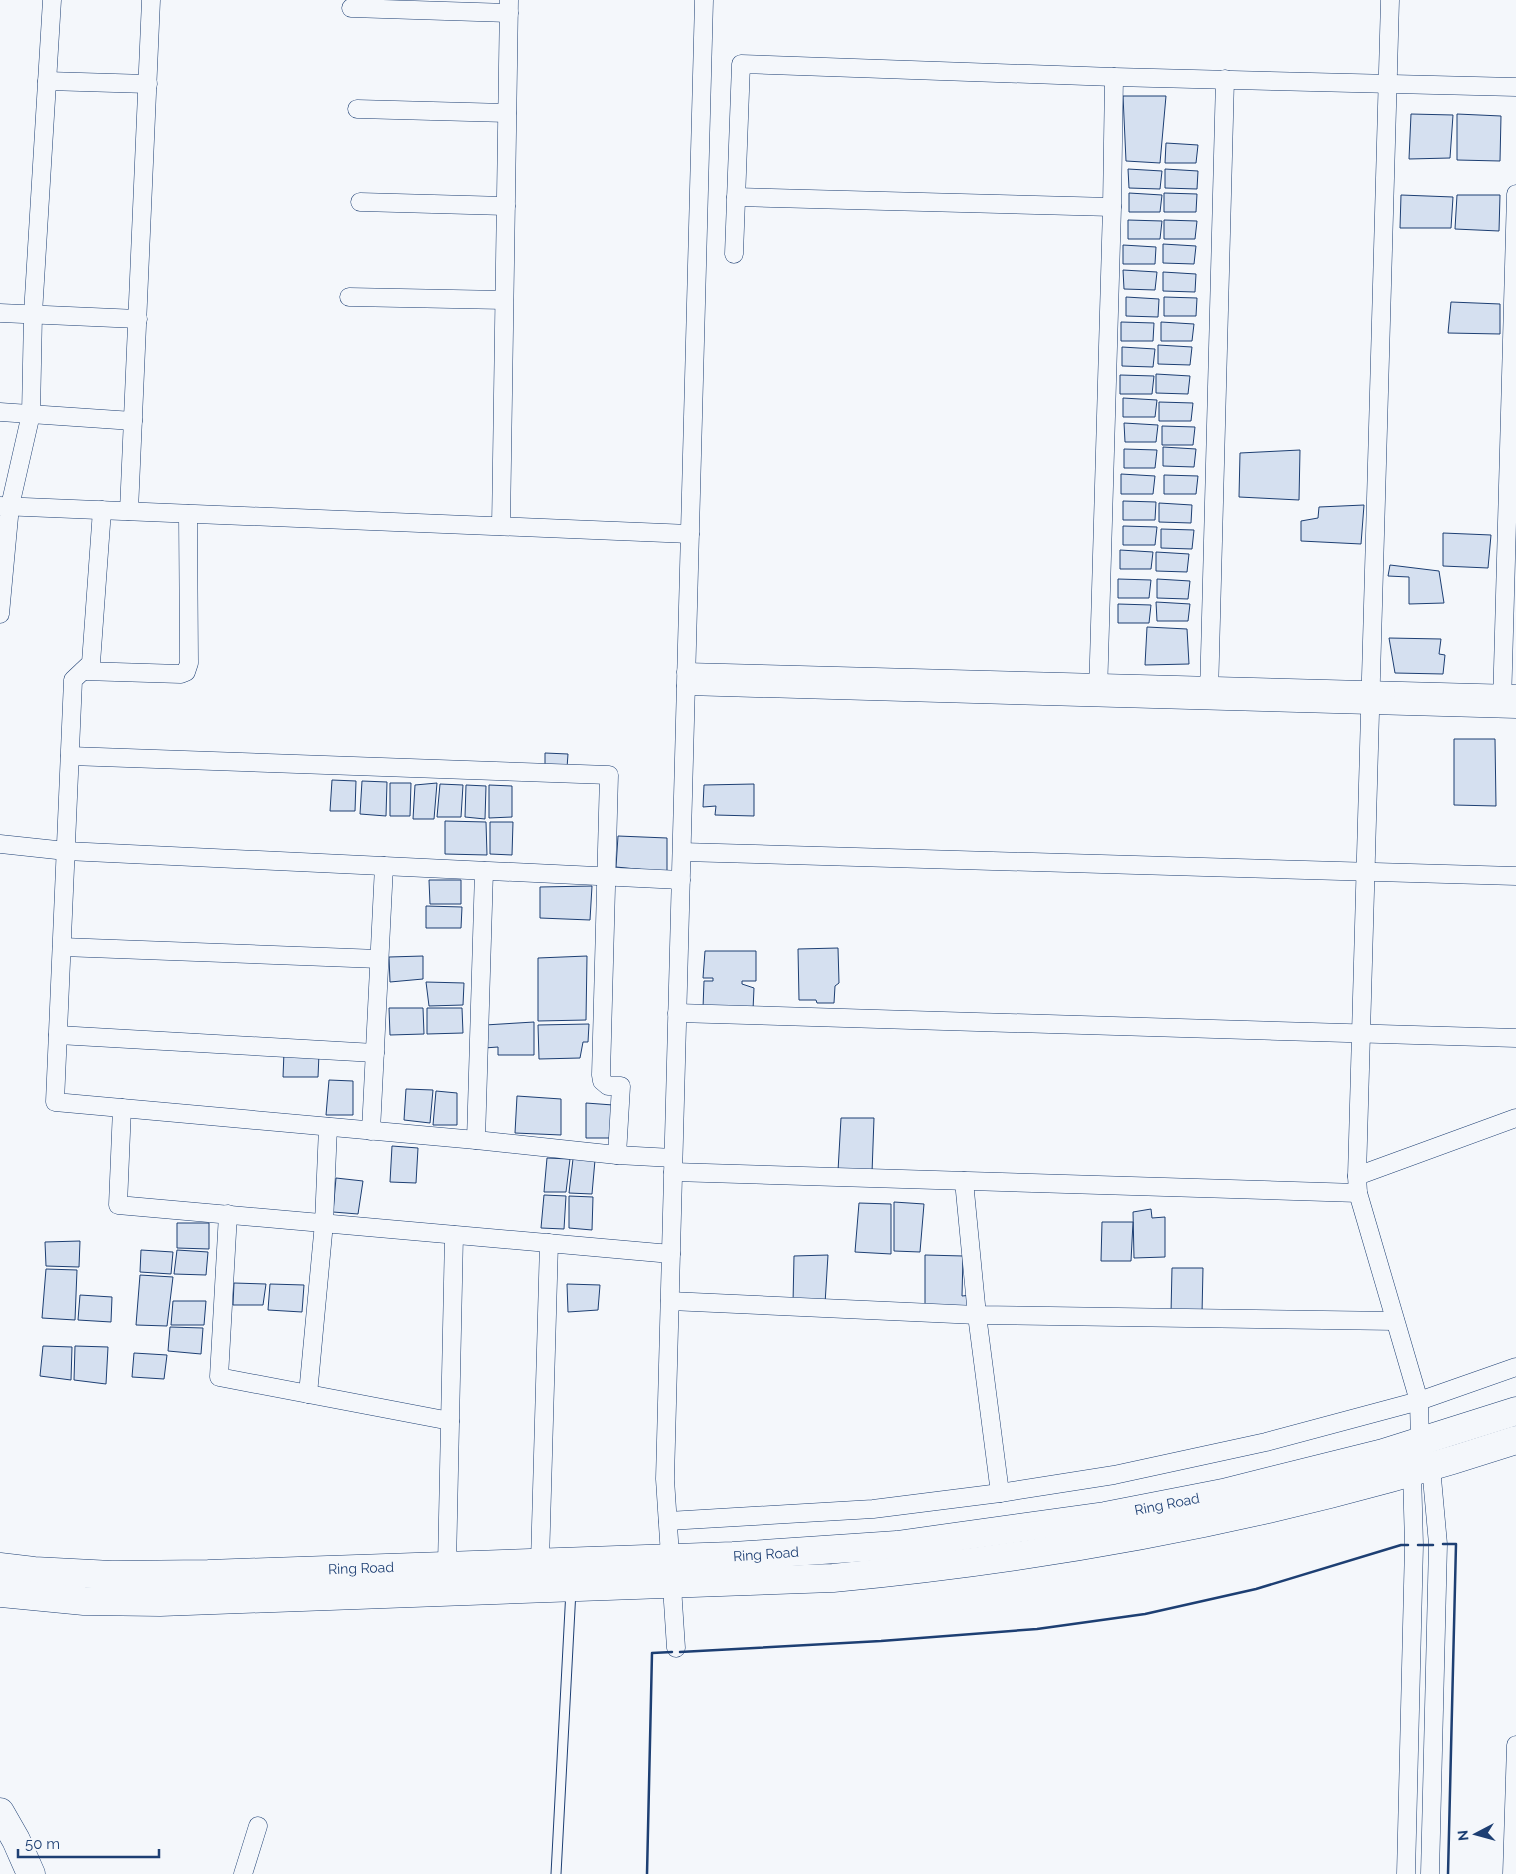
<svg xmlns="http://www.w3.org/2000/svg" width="1516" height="1874" font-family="Raleway,sans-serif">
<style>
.building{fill:#d5e0f0;stroke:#1d3f73}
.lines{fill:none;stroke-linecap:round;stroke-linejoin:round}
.lane-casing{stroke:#1d3f73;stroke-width:11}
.street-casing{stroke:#1d3f73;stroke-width:19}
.highway-casing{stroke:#1d3f73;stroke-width:29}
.lane{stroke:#f4f7fb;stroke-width:9}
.street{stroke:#f4f7fb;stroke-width:18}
.highway{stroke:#f4f7fb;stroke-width:28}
.wall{stroke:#1d3f73;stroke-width:2.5}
.labels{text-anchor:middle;stroke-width:4;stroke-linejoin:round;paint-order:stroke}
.street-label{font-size:14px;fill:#1d3f73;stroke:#f4f7fb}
</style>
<rect width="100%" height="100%" fill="#f4f7fb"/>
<g class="building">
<polygon points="1123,96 1166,96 1160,163 1126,161"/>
<polygon points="1411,114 1453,115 1450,158 1409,159"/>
<polygon points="1457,114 1501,116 1500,161 1457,160"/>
<polygon points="1166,143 1198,145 1196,163 1165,163"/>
<polygon points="1128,169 1162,171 1160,189 1129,188"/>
<polygon points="1165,169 1198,171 1197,189 1165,188"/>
<polygon points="1129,193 1162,195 1160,212 1129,212"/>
<polygon points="1164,193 1197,194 1196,212 1164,212"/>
<polygon points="1401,195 1453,197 1451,228 1400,228"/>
<polygon points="1457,195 1500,195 1499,231 1455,229"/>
<polygon points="1128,220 1162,221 1160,239 1128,239"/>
<polygon points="1164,220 1197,221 1195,239 1164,239"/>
<polygon points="1163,244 1196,246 1194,264 1163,263"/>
<polygon points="1123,245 1156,247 1155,264 1123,264"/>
<polygon points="1123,270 1157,272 1155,290 1124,289"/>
<polygon points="1163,272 1196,274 1195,292 1163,291"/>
<polygon points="1126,297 1159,299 1158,317 1126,316"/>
<polygon points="1164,297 1197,298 1196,316 1164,316"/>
<polygon points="1451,302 1500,304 1500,334 1448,333"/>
<polygon points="1121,322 1154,323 1153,341 1121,341"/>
<polygon points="1161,322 1194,324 1192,341 1161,341"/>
<polygon points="1158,345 1192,347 1190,365 1158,364"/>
<polygon points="1122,347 1155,349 1153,367 1122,366"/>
<polygon points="1156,374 1190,376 1188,394 1156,393"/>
<polygon points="1120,375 1154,376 1152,394 1120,394"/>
<polygon points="1123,398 1157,400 1155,417 1123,417"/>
<polygon points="1159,402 1193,403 1191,421 1159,421"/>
<polygon points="1124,423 1158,425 1156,442 1125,442"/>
<polygon points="1162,426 1195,427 1193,445 1162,445"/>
<polygon points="1163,447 1196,449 1194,467 1163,466"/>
<polygon points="1124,449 1157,450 1155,468 1124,468"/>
<polygon points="1300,450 1299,500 1239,497 1240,453"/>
<polygon points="1121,474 1155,476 1153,494 1121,494"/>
<polygon points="1164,475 1198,476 1196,494 1164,494"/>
<polygon points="1123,501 1156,502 1155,520 1123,520"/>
<polygon points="1159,503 1192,505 1191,523 1159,522"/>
<polygon points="1364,505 1361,544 1301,541 1301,521 1318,518 1319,507"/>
<polygon points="1123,526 1157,527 1155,545 1123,545"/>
<polygon points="1161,529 1194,530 1192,549 1161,548"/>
<polygon points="1443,533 1491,535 1488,568 1443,566"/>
<polygon points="1120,550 1153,552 1151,569 1120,569"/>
<polygon points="1156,552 1189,554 1187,572 1156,571"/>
<polygon points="1390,565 1439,571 1444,603 1409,604 1409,577 1388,576"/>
<polygon points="1118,579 1151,580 1149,598 1118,598"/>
<polygon points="1157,579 1190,581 1188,599 1157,598"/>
<polygon points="1156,602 1190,604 1188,621 1157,621"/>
<polygon points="1118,604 1151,605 1149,623 1118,623"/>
<polygon points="1147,627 1187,629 1189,664 1145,665"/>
<polygon points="1389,638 1441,639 1439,654 1445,655 1443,674 1395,673"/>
<polygon points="1454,739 1495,739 1496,806 1454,805"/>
<polygon points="545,753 568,754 567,768 545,769"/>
<polygon points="332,780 356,781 355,811 330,811"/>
<polygon points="362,781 387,782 386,816 360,814"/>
<polygon points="390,783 411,783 410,816 390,816"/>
<polygon points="437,783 434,819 413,819 415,785"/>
<polygon points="440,784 463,785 461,817 437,817"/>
<polygon points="754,784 754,816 715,815 716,806 703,807 704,785"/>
<polygon points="466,785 486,786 485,819 465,817"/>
<polygon points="489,785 512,786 512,817 489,818"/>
<polygon points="445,821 486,822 487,855 445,854"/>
<polygon points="490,822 513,822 512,855 490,854"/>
<polygon points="618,836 667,838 667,872 616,867"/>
<polygon points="429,880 461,880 461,904 430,904"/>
<polygon points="592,886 590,920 540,918 540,887"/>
<polygon points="426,906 462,907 461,928 426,928"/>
<polygon points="838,948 839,983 835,986 834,1003 817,1003 816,1000 799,1000 798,949"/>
<polygon points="705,951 756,951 756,981 742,981 742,984 754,988 753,1010 703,1008 704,981 713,981 713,978 703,978"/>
<polygon points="423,956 423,979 390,982 389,957"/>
<polygon points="587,956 586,1020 538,1021 538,958"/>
<polygon points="426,982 464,983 463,1005 429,1006"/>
<polygon points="389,1008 423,1008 424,1034 390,1035"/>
<polygon points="427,1008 462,1008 463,1033 427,1034"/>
<polygon points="534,1022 534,1055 498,1055 498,1047 484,1048 485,1025"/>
<polygon points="589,1024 588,1042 583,1042 580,1058 539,1059 538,1025"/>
<polygon points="284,1052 319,1054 318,1077 283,1077"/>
<polygon points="329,1080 353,1081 353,1115 326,1115"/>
<polygon points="406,1089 433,1090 430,1123 404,1120"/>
<polygon points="436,1091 457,1093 457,1125 433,1125"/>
<polygon points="517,1096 561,1099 561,1135 515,1133"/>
<polygon points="586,1103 613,1105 610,1138 586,1138"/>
<polygon points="841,1118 874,1118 872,1173 838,1171"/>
<polygon points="392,1146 418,1148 416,1183 390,1182"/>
<polygon points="547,1158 570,1159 566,1192 544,1192"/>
<polygon points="573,1159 595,1160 592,1194 569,1193"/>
<polygon points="336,1178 363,1181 358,1214 333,1212"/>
<polygon points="544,1195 566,1196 564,1229 541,1228"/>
<polygon points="569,1196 593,1197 592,1230 569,1228"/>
<polygon points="894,1202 924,1204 920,1252 894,1251"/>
<polygon points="859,1203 891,1204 891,1254 855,1252"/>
<polygon points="1151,1209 1152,1218 1165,1217 1165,1257 1134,1258 1133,1212"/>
<polygon points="1102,1222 1133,1222 1131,1261 1101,1261"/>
<polygon points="177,1223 209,1223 209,1249 177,1248"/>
<polygon points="80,1241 79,1267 46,1266 45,1242"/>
<polygon points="141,1250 173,1252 171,1274 140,1272"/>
<polygon points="177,1250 208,1252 206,1275 174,1274"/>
<polygon points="828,1255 825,1304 793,1303 794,1256"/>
<polygon points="925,1255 963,1256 962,1296 972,1295 971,1307 925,1305"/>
<polygon points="1172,1268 1203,1268 1202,1314 1171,1314"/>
<polygon points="46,1269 77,1270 75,1320 42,1318"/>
<polygon points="140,1275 173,1277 167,1326 136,1325"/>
<polygon points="234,1283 266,1284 263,1305 233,1305"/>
<polygon points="270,1284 304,1285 302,1312 268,1310"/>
<polygon points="567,1284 600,1285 598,1310 568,1312"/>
<polygon points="80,1295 112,1297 111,1322 78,1320"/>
<polygon points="173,1301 206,1301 204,1325 171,1325"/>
<polygon points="170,1327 203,1328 201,1354 168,1351"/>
<polygon points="43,1346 72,1347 71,1380 40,1376"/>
<polygon points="75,1346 108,1347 106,1384 74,1380"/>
<polygon points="134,1353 167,1355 164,1379 132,1377"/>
</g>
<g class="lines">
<defs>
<polyline id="lane" points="556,1874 571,1590"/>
<g id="street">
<polyline points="1390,0 1357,1176 1358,1193 1419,1401 1420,1442"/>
<polyline points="351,8 509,13"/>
<polyline points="47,81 148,84"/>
<polyline points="357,109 507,113"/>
<polyline points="736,197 1112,207"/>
<polyline points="360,202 506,206"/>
<polyline points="734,254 741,64 1114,77 1516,87"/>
<polyline points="349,297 504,300"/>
<polyline points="0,313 138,319"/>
<polyline points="0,412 133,421"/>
<polyline points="0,506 690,534"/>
<polyline points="102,510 91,663 73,680 55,1102 476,1140 617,1155 673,1158"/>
<polyline points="129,511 151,0"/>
<polyline points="501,526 509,0"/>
<polyline points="0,614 10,506 31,414 33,314 52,0"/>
<polyline points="83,671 181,674 186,672 189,663 188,514"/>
<polyline points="686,672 1516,694"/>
<polyline points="686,686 1516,709"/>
<polyline points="1098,695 1112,207 1114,77"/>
<polyline points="1209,695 1225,79"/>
<polyline points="1502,705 1516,194"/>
<polyline points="70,756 609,775 601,1075 602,1081 608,1086 621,1086 617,1155"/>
<polyline points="0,844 66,851 681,880"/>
<polyline points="682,852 1516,876"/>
<polyline points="62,947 379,959"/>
<polyline points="677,1013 1516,1038"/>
<polyline points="58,1035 375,1053"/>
<polyline points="122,1108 118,1205 671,1254"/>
<polyline points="371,1131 384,866"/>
<polyline points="476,1140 484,871"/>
<polyline points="673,1172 1358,1193"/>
<polyline points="1357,1176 1516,1118"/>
<polyline points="964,1181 977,1315 1000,1493"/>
<polyline points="228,1214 219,1377 450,1421"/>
<polyline points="670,1301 977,1315 1395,1321"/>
<polyline points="308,1394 324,1223 328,1127"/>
<polyline points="1427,1458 1431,1467 1438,1544 1430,1874"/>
<polyline points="668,1521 873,1509 1000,1493 1114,1475 1266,1442 1419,1401 1516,1367"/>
<polyline points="540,1562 549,1243"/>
<polyline points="447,1565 454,1235"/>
<polyline points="676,1648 665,1479 704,0"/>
<polyline points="243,1874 258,1826"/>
<polyline points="1406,1874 1414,1545 1412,1472 1415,1462"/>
<polyline points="1512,1874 1516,1745"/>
</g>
<g id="highway">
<polyline points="0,1567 34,1571 112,1575 208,1574 733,1556 897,1545 1105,1516 1223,1493 1383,1453 1516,1411"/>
<path d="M0 1593 84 1601 160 1602 833 1578C1065 1556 1295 1513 1516 1440"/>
<polyline points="0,1812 16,1840 31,1874"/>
</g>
</defs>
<use href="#lane" class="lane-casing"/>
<use href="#street" class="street-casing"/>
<use href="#highway" class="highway-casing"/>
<use href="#lane" class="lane"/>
<use href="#street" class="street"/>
<use href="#highway" class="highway"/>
<g class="wall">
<polyline points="1443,1544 1456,1544 1448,1874"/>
<polyline points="1418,1545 1433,1545"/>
<polyline points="680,1652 881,1641 1037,1629 1145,1614 1256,1589 1401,1545 1408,1545"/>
<polyline points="647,1874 652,1653 672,1652"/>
</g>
</g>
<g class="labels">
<g class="street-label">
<text transform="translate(1167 1504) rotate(-11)" y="5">Ring Road</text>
<text transform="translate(766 1554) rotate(-4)" y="5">Ring Road</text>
<text transform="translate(361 1568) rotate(-2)" y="5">Ring Road</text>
</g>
</g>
<g transform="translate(1476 1834) rotate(264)" stroke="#f4f7fb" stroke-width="4" paint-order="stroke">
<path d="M0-4L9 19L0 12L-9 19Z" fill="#1d3f73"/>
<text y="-8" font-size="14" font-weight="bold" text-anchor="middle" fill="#1d3f73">N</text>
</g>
<path d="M18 1849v8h141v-8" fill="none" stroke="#1d3f73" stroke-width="2.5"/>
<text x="25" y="1849" font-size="15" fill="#1d3f73" stroke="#f4f7fb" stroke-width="4" paint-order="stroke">50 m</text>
</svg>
